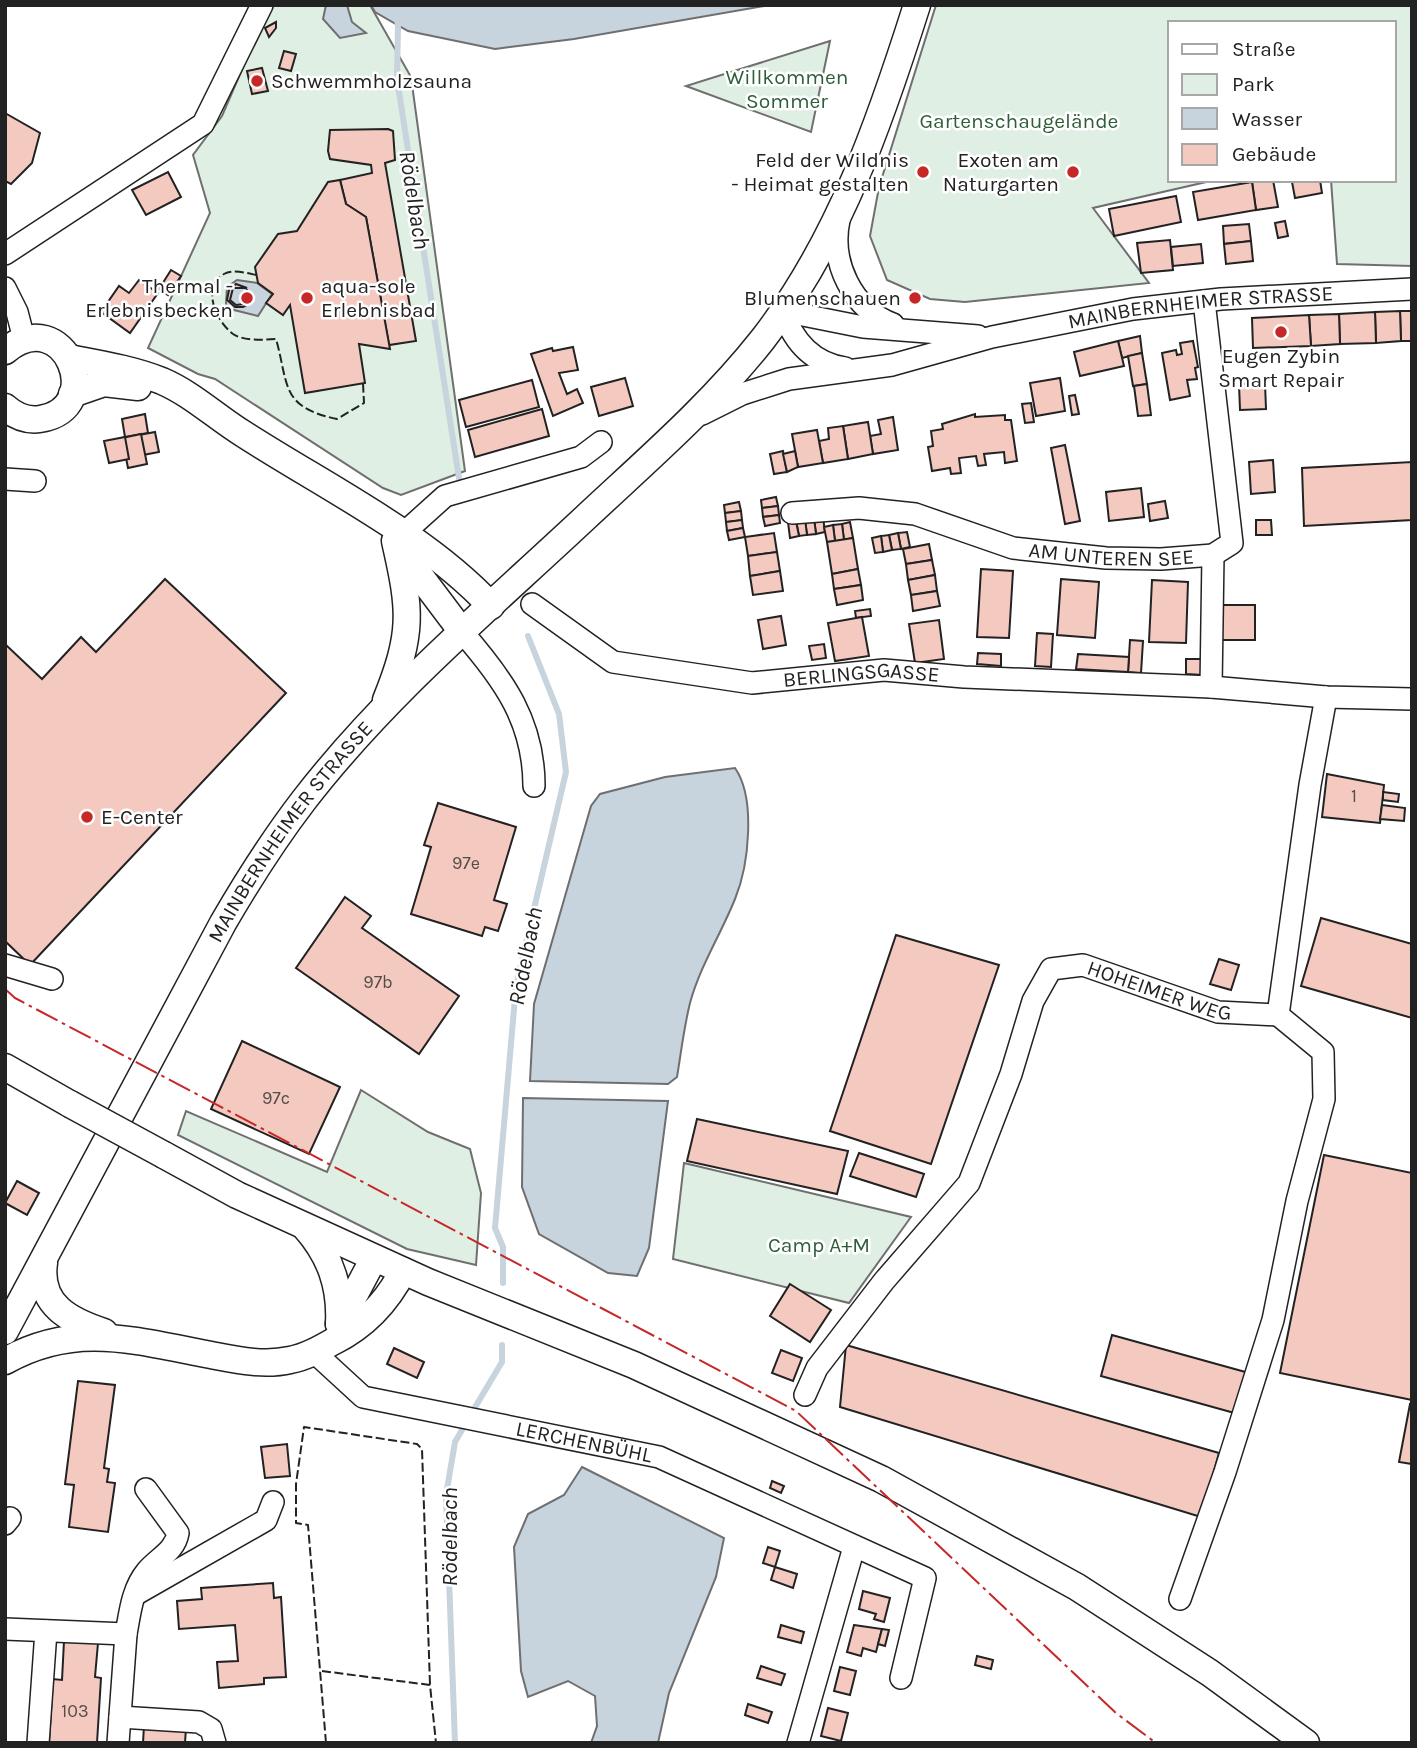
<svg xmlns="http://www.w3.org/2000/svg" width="1417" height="1748" font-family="Karla,sans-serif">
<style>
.green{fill:#e0efe3;stroke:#6f6f6f;stroke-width:2}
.water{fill:#c7d3dd;stroke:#6f6f6f;stroke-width:2}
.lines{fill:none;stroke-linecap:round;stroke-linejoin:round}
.stream{stroke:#c7d3dd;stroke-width:6}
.building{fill:#f3c9c0;stroke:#222;stroke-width:2}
.minor-casing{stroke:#222;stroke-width:24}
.major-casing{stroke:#222;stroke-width:29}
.minor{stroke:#fff;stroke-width:21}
.major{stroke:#fff;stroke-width:26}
.major-bridge-casing{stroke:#222;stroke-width:29;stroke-linecap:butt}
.major-bridge{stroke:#fff;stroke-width:26}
.fence{stroke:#222;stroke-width:2;stroke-dasharray:9 3.5;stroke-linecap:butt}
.power{stroke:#c62828;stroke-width:2;stroke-dasharray:24 5 3.5 5;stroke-linecap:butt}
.poi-dot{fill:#c62828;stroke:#fff;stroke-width:2.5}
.labels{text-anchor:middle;stroke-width:5;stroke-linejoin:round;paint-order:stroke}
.number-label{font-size:18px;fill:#564c4a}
.park-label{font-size:21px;fill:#2f5e38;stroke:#fff}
.poi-label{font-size:21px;fill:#222;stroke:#fff;text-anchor:end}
.street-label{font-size:21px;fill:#222;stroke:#fff}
.water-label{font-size:23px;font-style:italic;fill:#222;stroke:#fff}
</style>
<rect width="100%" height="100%" fill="#fff"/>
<g class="green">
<polygon points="270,5 370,5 411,77 465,471 401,495 383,488 215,379 198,374 148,348 210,213 193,155 222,116"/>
<polygon points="936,5 1412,5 1412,266 1337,264 1331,180 1394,180 1394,23 1170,23 1170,180 1215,180 1093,208 1149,283 965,302 930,299 887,280 870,236 879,187"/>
<polygon points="830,41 811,132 686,86"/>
<polygon points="361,1090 428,1132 470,1149 481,1193 476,1265 407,1249 178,1135 186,1111 327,1172"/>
<polygon points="684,1163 911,1217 849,1303 673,1259"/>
</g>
<g class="water">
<polygon points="326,5 347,5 352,22 366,33 340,38 323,19"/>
<polygon points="371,5 770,5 574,39 495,49 408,31 375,12"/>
<polygon points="237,280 257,283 272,294 258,316 230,309 226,304 227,287"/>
<path d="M735 768C756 798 749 865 735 899 721 934 700 966 690 1003 684 1027 681 1053 677 1077L668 1084 530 1081 534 1004 591 806 600 794 665 777Z"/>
<polygon points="523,1098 668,1101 649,1248 637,1276 608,1273 539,1234 522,1187"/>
<polygon points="582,1467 724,1538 716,1577 669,1693 658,1743 591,1743 597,1726 595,1696 568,1681 528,1697 521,1671 514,1547 528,1514 564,1495"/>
</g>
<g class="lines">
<g class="stream">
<polyline points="394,5 398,25 397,79 459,478"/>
<polyline points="503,1283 503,1247 495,1228 516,986 566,772 559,714 528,636"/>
<polyline points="471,1414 502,1362 502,1345"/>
<polyline points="455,1743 446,1495 455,1442 466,1423"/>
</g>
</g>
<g class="building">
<polygon points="276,22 276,28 269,37 265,28"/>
<polygon points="284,51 296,54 291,71 279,68"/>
<polygon points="262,68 268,91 252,94 247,71"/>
<polygon points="5,113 40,133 32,163 11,184 5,181"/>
<polygon points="388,129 393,131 395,160 385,163 416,341 389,345 366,217 346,204 340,180 372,173 371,165 330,159 328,151 330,130"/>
<polygon points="168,172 181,197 146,215 132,190"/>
<polygon points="340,180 346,204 366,217 390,349 359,344 365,383 305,393 290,305 283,315 266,303 273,294 258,283 255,267 278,234 297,231 328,182"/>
<polygon points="1273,180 1278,207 1256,210 1252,182"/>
<polygon points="1320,180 1322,193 1295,198 1292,182"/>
<polygon points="1252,182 1256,210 1198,220 1193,192"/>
<polygon points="1176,196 1181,222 1114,236 1109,209"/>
<polygon points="1285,221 1288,236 1278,238 1275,223"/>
<polygon points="1249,224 1251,241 1224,244 1223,226"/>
<polygon points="1170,240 1173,270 1141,273 1137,243"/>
<polygon points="1251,241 1253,261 1226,264 1224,244"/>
<polygon points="1201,244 1203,263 1173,266 1171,247"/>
<polygon points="171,270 181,276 168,295 159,289"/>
<polygon points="139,280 158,293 130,333 101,312 119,286 129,293"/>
<polygon points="236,284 247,288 233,288 230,300 236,305 244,304 247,289 247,305 243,307 235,307 227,300 229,290"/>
<polygon points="1400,311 1412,311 1412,341 1401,341"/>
<polygon points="1400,311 1401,341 1376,343 1375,312"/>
<polygon points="1375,312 1376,343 1340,344 1339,314"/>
<polygon points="1339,314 1340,344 1311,346 1309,315"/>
<polygon points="1309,315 1311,346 1253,348 1252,318"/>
<polygon points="1140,336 1142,353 1122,358 1118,341"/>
<polygon points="1118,341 1124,366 1080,376 1074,352"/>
<polygon points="1193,341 1198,367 1195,368 1197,379 1187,380 1190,396 1170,400 1162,353 1176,350 1177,355 1182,354 1180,343"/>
<polygon points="573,347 578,370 559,373 567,394 577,389 583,403 553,416 531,354 552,348 553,351"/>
<polygon points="1142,353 1147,384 1133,386 1128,356"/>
<polygon points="625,378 633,406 599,416 591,387"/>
<polygon points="1060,378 1065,411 1036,416 1030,383"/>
<polygon points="532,380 539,407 466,427 459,400"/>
<polygon points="1265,383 1266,409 1240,410 1239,384"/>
<polygon points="1147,384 1151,415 1138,416 1134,386"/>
<polygon points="1075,395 1079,414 1072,415 1069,396"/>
<polygon points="1031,403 1034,422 1025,423 1022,404"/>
<polygon points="542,409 549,436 475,457 468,430"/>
<polygon points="145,414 148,433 125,437 122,419"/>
<polygon points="975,414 975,417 1005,415 1005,420 1011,420 1017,461 1005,463 1004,452 984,454 986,465 978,466 976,456 959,458 961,473 951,474 950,468 932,471 928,447 933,446 931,431 943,429 942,424"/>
<polygon points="893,417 898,450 873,454 870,436 881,434 878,420"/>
<polygon points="868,422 873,454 848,459 843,426"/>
<polygon points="843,426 848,459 823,463 819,441 829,439 828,428"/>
<polygon points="817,430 823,463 798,467 792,434"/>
<polygon points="155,432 159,452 143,455 139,435"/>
<polygon points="141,434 147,464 128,468 122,438"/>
<polygon points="125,437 129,459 109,463 104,441"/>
<polygon points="1065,445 1080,521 1065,524 1051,448"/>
<polygon points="783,451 787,472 774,474 770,454"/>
<polygon points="795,451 798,467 787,472 783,454"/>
<polygon points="1273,460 1275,492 1251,494 1249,462"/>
<polygon points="1412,462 1412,520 1304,526 1302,468"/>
<polygon points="1141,488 1144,517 1109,521 1106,492"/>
<polygon points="776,497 778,506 762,508 761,500"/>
<polygon points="1165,501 1168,518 1150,521 1148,504"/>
<polygon points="739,502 741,511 725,513 724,505"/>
<polygon points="778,506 779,515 763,517 762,508"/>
<polygon points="741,511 742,520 726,522 725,513"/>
<polygon points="779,515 780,523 765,526 763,517"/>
<polygon points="823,517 825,532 816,534 814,518"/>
<polygon points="814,518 816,534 807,535 805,519"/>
<polygon points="805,519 807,535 799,536 796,521"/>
<polygon points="742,520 743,528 727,531 726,522"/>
<polygon points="1256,520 1271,520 1272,535 1256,535"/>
<polygon points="796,521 799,536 790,538 788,522"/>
<polygon points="850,522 853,538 844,540 842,524"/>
<polygon points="842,524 844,540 835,541 833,525"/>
<polygon points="833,525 835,541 827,542 824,527"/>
<polygon points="743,528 745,537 729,540 727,531"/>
<polygon points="907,532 910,547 901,549 898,533"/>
<polygon points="774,533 777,552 748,556 745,537"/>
<polygon points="898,533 901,549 892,550 889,535"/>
<polygon points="889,535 892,550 883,552 881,536"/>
<polygon points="881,536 883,552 875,553 872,538"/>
<polygon points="853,538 858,569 832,574 827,542"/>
<polygon points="929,544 932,560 906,564 903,549"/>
<polygon points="777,552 780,571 750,576 748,556"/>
<polygon points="932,560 935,575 908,580 906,564"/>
<polygon points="858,569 861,585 834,589 832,574"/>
<polygon points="981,569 1013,571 1009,638 977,637"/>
<polygon points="780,571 783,591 753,595 750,576"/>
<polygon points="935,575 937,591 911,595 908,580"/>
<polygon points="165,579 286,693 30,965 5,941 5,644 42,679 81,637 96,652"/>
<polygon points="1061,579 1099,582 1095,638 1057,635"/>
<polygon points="1152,580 1188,582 1186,643 1149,642"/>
<polygon points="861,585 863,600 837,605 834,589"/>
<polygon points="937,591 940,606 913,611 911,595"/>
<rect x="1222" y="605" width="33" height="35"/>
<polygon points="870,609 871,616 856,618 855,611"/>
<polygon points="781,616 786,645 763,649 758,620"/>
<polygon points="862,617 869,656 835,661 828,623"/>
<polygon points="939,620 944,659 915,663 909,624"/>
<polygon points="1037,633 1053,634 1051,667 1035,666"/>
<polygon points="1130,640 1143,641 1141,673 1128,672"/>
<polygon points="824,644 826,658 812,660 809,646"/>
<polygon points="978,653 1001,654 1001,666 977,664"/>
<polygon points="1078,654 1129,657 1128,672 1076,669"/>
<polygon points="1186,659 1203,659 1203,675 1186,674"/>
<polygon points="1327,774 1384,785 1380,823 1322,817"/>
<polygon points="1383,792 1399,794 1398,802 1383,800"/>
<polygon points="438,803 516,827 494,900 507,904 498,931 485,927 482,936 411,914 431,847 424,845"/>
<polygon points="1382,805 1405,808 1404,821 1380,819"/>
<polygon points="345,897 371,916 362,928 459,996 419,1054 296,968"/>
<polygon points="1321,918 1412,944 1412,1018 1301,986"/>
<polygon points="896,935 999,965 931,1164 830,1131"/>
<polygon points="1219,959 1239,965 1231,990 1210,984"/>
<polygon points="242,1041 340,1087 309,1154 211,1109"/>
<polygon points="697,1119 848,1151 837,1194 687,1161"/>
<polygon points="859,1153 924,1174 916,1197 850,1176"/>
<polygon points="1324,1155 1412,1173 1412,1400 1280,1373"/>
<polygon points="17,1181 39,1193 27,1215 5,1203"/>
<polygon points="790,1284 831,1310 810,1342 770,1316"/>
<polygon points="1112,1335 1249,1373 1238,1414 1101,1376"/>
<polygon points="846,1345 1219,1453 1201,1517 840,1407"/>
<polygon points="394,1348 424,1362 417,1378 387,1364"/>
<polygon points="781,1350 802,1358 793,1381 772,1373"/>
<polygon points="78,1381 115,1385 104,1468 109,1469 107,1482 115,1483 108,1532 69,1527 74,1485 65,1484"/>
<polygon points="1410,1404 1412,1405 1412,1464 1399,1462"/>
<polygon points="287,1444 290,1476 265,1478 261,1447"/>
<polygon points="772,1481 784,1486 781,1493 770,1488"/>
<polygon points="768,1547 780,1551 775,1567 763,1563"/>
<polygon points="775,1567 797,1574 793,1588 771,1580"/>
<polygon points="273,1583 274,1598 281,1597 286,1677 264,1678 264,1684 219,1688 217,1662 238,1661 235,1625 179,1629 177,1601 202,1599 201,1588"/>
<polygon points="863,1591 890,1598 884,1622 874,1619 876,1614 859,1609"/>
<polygon points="781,1625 804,1632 801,1643 778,1637"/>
<polygon points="854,1625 882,1629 876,1652 863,1648 861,1656 847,1652"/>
<polygon points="882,1629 889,1630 885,1646 878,1644"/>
<polygon points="64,1641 98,1643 95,1677 101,1678 97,1743 49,1743 53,1679 62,1680"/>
<polygon points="977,1656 993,1660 991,1669 975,1665"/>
<polygon points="761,1666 785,1674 781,1685 757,1678"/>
<polygon points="840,1667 856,1671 850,1695 834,1691"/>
<polygon points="748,1704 772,1712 768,1723 745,1715"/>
<polygon points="828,1708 848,1713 841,1741 821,1736"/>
<polygon points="144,1725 186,1728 185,1743 143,1743"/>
</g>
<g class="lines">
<defs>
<g id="minor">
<path d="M839 220C830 262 852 309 893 324"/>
<polyline points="5,254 203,124 262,5"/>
<polyline points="5,288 17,312 24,339"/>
<polyline points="783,311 863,327 978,336"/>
<path d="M783 311C793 341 812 363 845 368"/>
<path id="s1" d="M702 414 742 394 789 379 892 365 992 337 1133 309 1221 299 1412 289"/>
<polyline points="5,479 35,481"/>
<path id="s2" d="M792 513 859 508 915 514 1013 548 1106 558 1161 559 1213 555 1232 543 1204 301"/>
<polyline points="395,541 445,496 581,457 601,442"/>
<path id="s3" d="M532 604 613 662 752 683 884 670 964 677 1211 687 1326 697 1412 699"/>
<path d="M463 633C504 680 534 722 534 786"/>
<polyline points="1211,687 1213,555"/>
<polyline points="5,965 52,979"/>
<path id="s4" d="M314 1352 363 1397 659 1457 925 1578 901 1678"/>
<path id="s5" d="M805 1395 817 1368 884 1281 969 1183 1011 1074 1033 1001 1051 969 1083 965 1218 1012 1278 1015 1310 785 1326 697"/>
<polyline points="5,1524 10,1518"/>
<polyline points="138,1593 266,1520 273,1502"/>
<polyline points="1180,1599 1225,1472 1273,1320 1297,1201 1324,1099 1323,1052 1278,1015"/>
<path d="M5 1629 126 1634C130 1613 132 1589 147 1571 158 1558 175 1551 178 1533L146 1489"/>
<polyline points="120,1717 199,1722 211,1729 215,1743"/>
<polyline points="38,1743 46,1631"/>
<polyline points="118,1743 126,1634"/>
<polyline points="798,1743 854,1547"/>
</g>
<g id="major">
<path d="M5 351C65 301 108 409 40 419 26 421 15 416 5 407"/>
<path d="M69 358C100 364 132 369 162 381 192 394 215 416 242 433 324 486 425 535 491 606"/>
<polyline points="72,394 104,383 138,387"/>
<polyline points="405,556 463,633"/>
<path d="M386 700C413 633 411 611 395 541"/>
<polyline points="5,1067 70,1104"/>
<polyline points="164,1155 237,1195 428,1282 634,1365 881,1479 1077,1587 1210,1673 1306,1743"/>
<path d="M305 1227C330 1255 341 1286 339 1324"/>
<path d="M44 1263C38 1305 70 1321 104 1332"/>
<polyline points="339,1324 374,1258"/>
<path id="s6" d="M5 1331 223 923C248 880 274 839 304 800 385 695 489 608 585 518 647 460 711 405 763 339 839 241 880 122 917 5"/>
<path d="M5 1361C76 1321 136 1341 211 1355 237 1360 264 1366 290 1360 306 1357 320 1349 334 1341 366 1325 387 1302 403 1271"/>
</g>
</defs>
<use href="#minor" class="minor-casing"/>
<use href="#major" class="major-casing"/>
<use href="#minor" class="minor"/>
<use href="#major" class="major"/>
<defs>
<polyline id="major-bridge" points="70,1104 164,1155"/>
</defs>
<use href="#major-bridge" class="major-bridge-casing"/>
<use href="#major-bridge" class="major-bridge"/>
<g class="fence">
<path d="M256 275C247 273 233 269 224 274 201 288 216 321 233 334 243 341 264 340 276 339 289 385 280 407 337 419L364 403 363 383"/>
<polyline points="322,1671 430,1685 436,1743"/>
<polyline points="326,1743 308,1525 296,1523 296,1484 304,1427 417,1444 422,1449 430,1685"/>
</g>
<polyline class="power" points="5,989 15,998 796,1411 1116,1713 1156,1743"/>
</g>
<g class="poi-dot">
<circle cx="257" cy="81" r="7"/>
<circle cx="923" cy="172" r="7"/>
<circle cx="1073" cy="172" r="7"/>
<circle cx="247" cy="298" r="7"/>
<circle cx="307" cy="298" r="7"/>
<circle cx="915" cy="298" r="7"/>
<circle cx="1281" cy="332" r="7"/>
<circle cx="87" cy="817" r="7"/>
</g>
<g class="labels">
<g class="number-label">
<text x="1354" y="802">1</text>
<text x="466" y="869">97e</text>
<text x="378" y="988">97b</text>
<text x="276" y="1104">97c</text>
<text x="75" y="1717">103</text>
</g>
<g class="park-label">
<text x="787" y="84">Willkommen<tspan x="787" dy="24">Sommer</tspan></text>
<text x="1019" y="128">Gartenschaugelände</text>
<text x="819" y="1252">Camp A+M</text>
</g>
<g class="poi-label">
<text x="271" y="88" text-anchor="start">Schwemmholzsauna</text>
<text x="909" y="167">Feld der Wildnis<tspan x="909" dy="24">- Heimat gestalten</tspan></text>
<text x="1059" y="167">Exoten am<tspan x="1059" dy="24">Naturgarten</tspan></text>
<text x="233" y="293">Thermal -<tspan x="233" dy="24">Erlebnisbecken</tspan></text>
<text x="321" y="293" text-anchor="start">aqua-sole<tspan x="321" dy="24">Erlebnisbad</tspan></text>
<text x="901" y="305">Blumenschauen</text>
<text x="1281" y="363" text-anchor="middle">Eugen Zybin<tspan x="1281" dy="24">Smart Repair</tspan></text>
<text x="101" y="824" text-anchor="start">E-Center</text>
</g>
<g class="street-label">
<text dy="7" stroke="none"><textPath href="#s1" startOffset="513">MAINBERNHEIMER STRASSE</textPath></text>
<text dy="7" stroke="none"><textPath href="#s2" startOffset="326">AM UNTEREN SEE</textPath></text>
<text dy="7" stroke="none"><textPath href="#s3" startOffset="350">BERLINGSGASSE</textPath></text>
<text dy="7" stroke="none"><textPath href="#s6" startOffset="576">MAINBERNHEIMER STRASSE</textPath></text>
<text dy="7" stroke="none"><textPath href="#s5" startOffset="612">HOHEIMER WEG</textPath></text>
<text dy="7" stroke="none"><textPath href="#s4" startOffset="292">LERCHENBÜHL</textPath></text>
</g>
<g class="water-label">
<text transform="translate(415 200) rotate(81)" y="8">Rödelbach</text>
<text transform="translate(525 956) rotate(-79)" y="8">Rödelbach</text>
<text transform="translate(449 1537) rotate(-90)" y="8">Rödelbach</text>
</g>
</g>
<rect width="1417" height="1748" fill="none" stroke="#222222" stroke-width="14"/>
<rect x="1168" y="21" width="228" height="161" fill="#ffffff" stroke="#a7a7a7" stroke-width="2"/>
<rect x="1182" y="44" width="35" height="10" fill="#ffffff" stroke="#a7a7a7" stroke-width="2"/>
<text x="1232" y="56" font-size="21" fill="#222222">Straße</text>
<rect x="1182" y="74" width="35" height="21" fill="#e0efe3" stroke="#a7a7a7" stroke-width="2"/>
<text x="1232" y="91" font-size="21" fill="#222222">Park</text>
<rect x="1182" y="108" width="35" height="21" fill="#c7d3dd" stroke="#a7a7a7" stroke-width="2"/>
<text x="1232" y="126" font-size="21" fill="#222222">Wasser</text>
<rect x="1182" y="144" width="35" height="21" fill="#f3c9c0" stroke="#a7a7a7" stroke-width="2"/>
<text x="1232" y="161" font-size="21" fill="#222222">Gebäude</text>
</svg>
